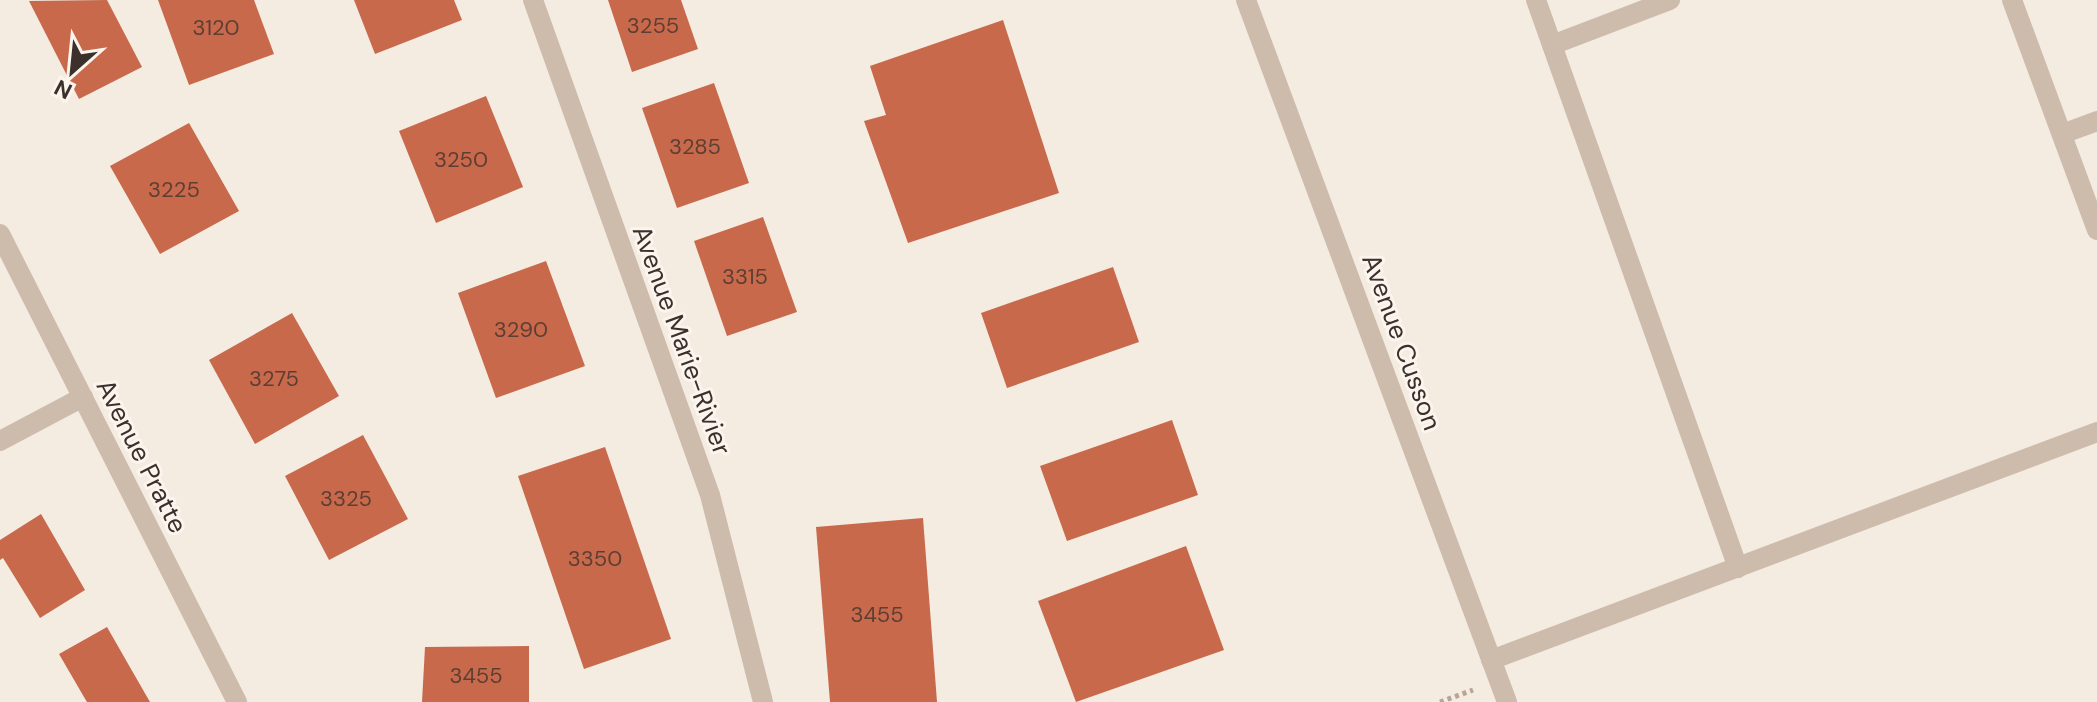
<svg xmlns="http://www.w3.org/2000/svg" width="2097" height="702" font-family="'DM Sans',sans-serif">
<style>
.building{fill:#c8694b}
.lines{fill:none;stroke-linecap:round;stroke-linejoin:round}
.path{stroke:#b9a596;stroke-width:5;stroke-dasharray:4 4;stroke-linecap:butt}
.minor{stroke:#cdbbac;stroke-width:20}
.labels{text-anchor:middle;stroke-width:6;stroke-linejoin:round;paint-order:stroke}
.number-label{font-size:22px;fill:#5e3e33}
.street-label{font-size:26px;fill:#3b302b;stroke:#fbf5ee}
</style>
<rect width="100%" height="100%" fill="#f4ebe1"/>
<g class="building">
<polygon points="107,0 142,67 79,99 29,1"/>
<polygon points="158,0 254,0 274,54 189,85"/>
<polygon points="354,0 454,0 462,20 375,54"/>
<polygon points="608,0 681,0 698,49 632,72"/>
<polygon points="1003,20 1059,193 908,243 864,121 886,115 870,66"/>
<polygon points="714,83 749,183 677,208 642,108"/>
<polygon points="486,96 523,187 436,223 399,131"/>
<polygon points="189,123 239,211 160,254 110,166"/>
<polygon points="763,217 797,312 727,336 694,241"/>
<polygon points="546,261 585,366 496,398 458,293"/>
<polygon points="1113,267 1139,342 1007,388 981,313"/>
<polygon points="292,313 339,396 255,444 209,360"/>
<polygon points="1172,420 1198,495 1067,541 1040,466"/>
<polygon points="363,435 408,519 329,560 285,476"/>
<polygon points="605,447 671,639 584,669 518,476"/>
<polygon points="41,514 85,590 40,618 3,558 0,560 0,540"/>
<polygon points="923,518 937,702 830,702 816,527"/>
<polygon points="1186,546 1224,650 1076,702 1038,601"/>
<polygon points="107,627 131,669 150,702 87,702 84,697 59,654"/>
<polygon points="529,646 529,702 422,702 425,647"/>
</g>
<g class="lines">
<polyline class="path" points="1440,702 1473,690"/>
<g class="minor">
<polyline points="533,0 710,495 763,702"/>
<polyline points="1246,0 1507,702"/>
<polyline points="1536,0 1738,568"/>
<polyline points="2012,0 2097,230"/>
<polyline points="1552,45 1670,0"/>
<polyline points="2062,134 2097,121"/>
<polyline points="0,234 237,702"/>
<polyline points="0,441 83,397"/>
<polyline points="1491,660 2097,432"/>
</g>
</g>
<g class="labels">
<g class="number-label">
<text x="653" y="33">3255</text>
<text x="216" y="35">3120</text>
<text x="695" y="154">3285</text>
<text x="461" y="167">3250</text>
<text x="174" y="197">3225</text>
<text x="745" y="284">3315</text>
<text x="521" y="337">3290</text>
<text x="274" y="386">3275</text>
<text x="346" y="506">3325</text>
<text x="595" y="566">3350</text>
<text x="877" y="622">3455</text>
<text x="476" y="683">3455</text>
</g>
<g class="street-label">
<text transform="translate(682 340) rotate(70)" y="9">Avenue Marie-Rivier</text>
<text transform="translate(1402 342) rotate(70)" y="9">Avenue Cusson</text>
<text transform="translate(142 456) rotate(63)" y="9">Avenue Pratte</text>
</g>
</g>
<g transform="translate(72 72) rotate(207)" stroke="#fbf5ee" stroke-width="6" paint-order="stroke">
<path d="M0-6L14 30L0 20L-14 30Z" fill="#3b302b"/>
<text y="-12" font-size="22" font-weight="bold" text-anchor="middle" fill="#3b302b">N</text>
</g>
</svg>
